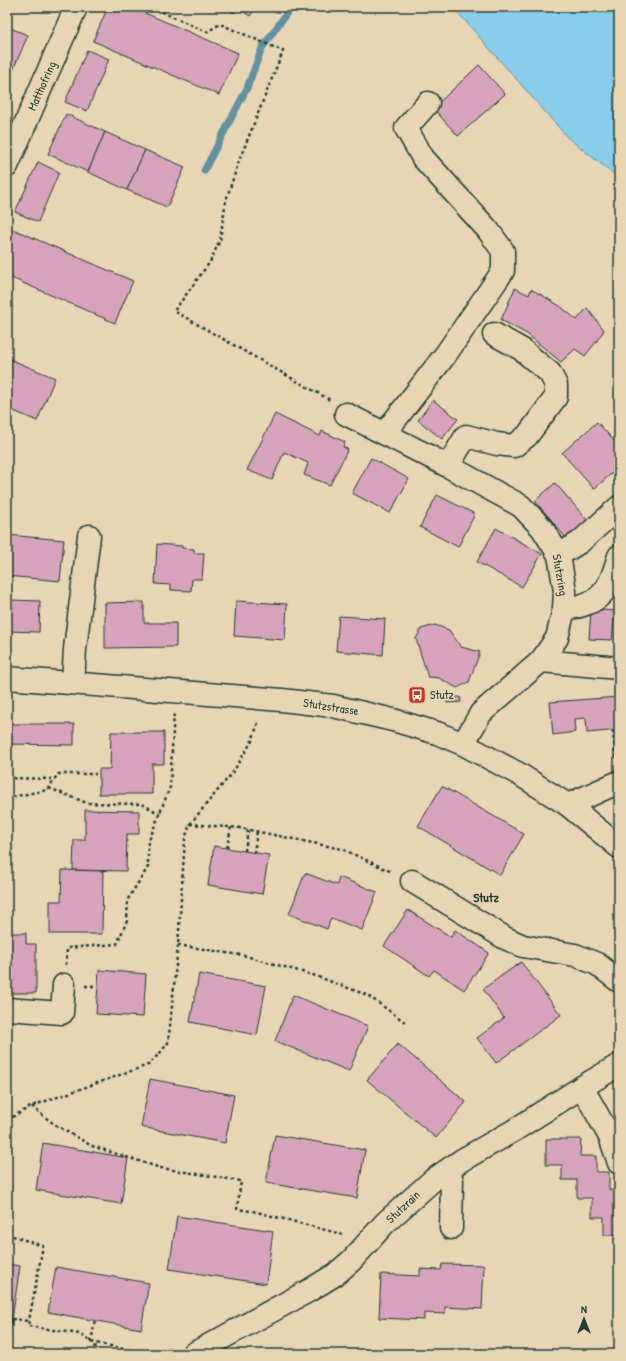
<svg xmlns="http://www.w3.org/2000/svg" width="626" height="1361" font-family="'Patrick Hand',sans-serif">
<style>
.water{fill:#88cde9;stroke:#5e93a1}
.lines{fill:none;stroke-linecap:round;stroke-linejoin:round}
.stream{stroke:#5e93a1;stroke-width:7}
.building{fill:#d7a3bc;stroke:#1f3d34}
.minor-casing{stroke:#1f3d34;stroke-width:25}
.path{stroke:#1f3d34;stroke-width:2.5;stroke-dasharray:3 3;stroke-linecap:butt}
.minor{stroke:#e8d5b3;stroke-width:22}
.labels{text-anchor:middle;stroke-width:3.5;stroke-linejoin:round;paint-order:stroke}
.street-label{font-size:12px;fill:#1f3d34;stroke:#e8d5b3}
.poi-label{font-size:12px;fill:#1f3d34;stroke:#e8d5b3;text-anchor:start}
.neighbourhood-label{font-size:13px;font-weight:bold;fill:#1f3d34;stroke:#e8d5b3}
</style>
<rect width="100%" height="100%" fill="#e8d5b3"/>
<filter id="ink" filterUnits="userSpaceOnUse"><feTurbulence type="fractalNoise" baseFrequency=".025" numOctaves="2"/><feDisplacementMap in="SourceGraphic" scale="8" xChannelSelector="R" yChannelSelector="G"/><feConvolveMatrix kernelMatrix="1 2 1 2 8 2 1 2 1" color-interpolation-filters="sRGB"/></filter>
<g filter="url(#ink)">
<polygon class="water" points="453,7 619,7 619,178 568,138"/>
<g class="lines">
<polyline class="stream" points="204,171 247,88 262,48 291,7"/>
</g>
<g class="building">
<polygon points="108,7 131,7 238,53 219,95 93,41"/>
<polygon points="225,7 257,7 250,16 238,8 234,13"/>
<polygon points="7,27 28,35 7,84"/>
<polygon points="87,50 109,59 87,111 65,102"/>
<polygon points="479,65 505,94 458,136 433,108"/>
<polygon points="66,114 105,132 88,172 48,154"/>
<polygon points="105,132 145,150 127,190 88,172"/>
<polygon points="145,150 185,167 167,207 127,190"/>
<polygon points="38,162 59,172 38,222 15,212"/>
<polygon points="8,227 133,281 115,323 7,276 7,231"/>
<polygon points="515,288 529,295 531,289 560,306 577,320 587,308 604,330 596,342 585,356 575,349 561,362 527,334 501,320"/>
<polygon points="7,358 55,378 37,421 7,408"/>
<polygon points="433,400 458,419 442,439 418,420"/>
<polygon points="275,414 320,436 322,431 345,442 343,447 348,449 330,485 304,475 308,463 284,452 272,480 247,470"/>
<polygon points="597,422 619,446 619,467 594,489 562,453"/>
<polygon points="371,458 409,479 390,513 352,493"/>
<polygon points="555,483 588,521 567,539 535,501"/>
<polygon points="437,495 475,514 458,547 420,527"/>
<polygon points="496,528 542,554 522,587 477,562"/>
<polygon points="7,535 64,540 60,581 7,576"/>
<polygon points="157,544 182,546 182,548 194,549 194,553 204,553 202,579 192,579 191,591 171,590 171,585 155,584"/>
<polygon points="7,600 9,600 8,631 7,631"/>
<polygon points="9,600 40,601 39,632 8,631"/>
<polygon points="236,601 287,604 285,640 234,636"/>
<polygon points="144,602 144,623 176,623 176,647 105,648 105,603"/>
<polygon points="591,609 615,611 612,640 589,639"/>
<polygon points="339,616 385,619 383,655 336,651"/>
<polygon points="435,625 449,630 461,647 480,652 469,682 457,688 439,678 428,677 416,639 421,629"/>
<polygon points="447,697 460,697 461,702 447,703"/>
<polygon points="619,697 619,730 587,733 586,718 574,719 575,732 553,735 550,702"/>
<polygon points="7,724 74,724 74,745 7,744"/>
<polygon points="111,732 164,732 164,764 152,764 152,794 99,794 99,769 110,769"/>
<polygon points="442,786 524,834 500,875 418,826"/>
<polygon points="85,810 139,811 139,834 127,834 126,871 73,870 74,840 85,840"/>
<polygon points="214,846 269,855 262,894 208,885"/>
<polygon points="62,870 103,871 102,934 50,934 50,901 61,901"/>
<polygon points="305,873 337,885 339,877 377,892 362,930 331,918 327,929 289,914"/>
<polygon points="408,910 451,937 455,930 489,953 464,990 434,970 429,976 384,946"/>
<polygon points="7,933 26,933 26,944 36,944 36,993 7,993"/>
<polygon points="521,962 561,1015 496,1063 477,1038 504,1018 483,989"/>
<polygon points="99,970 146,974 143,1017 96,1014"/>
<polygon points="199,974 266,986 257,1035 190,1022"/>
<polygon points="293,995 368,1026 349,1071 275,1041"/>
<polygon points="398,1044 466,1102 436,1138 367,1080"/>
<polygon points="150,1079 234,1095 225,1143 141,1127"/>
<polygon points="275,1135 365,1150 357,1198 266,1183"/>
<polygon points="546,1139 581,1139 580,1156 596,1156 596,1172 609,1172 609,1190 619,1190 619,1277 616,1277 617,1235 604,1235 604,1217 592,1217 592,1198 577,1198 577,1180 562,1180 562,1165 546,1165"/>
<polygon points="43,1143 128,1158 121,1204 36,1190"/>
<polygon points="177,1216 273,1231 266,1284 169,1269"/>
<polygon points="7,1264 20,1266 7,1351"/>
<polygon points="442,1264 484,1265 482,1309 445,1307 445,1314 424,1313 424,1320 379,1318 381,1274 420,1276 420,1269 441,1270"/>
<polygon points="56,1267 149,1283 141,1329 48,1312"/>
</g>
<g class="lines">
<defs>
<g id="minor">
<polyline points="7,166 76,7"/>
<polyline points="346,414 448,466 521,506 542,528 559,555 565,591 564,609 557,638 541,661 481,713 463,744"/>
<polyline points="385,433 446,354 503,271 503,251 488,230 423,158 406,128 428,103"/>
<polyline points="448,466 466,436 497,444 514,446 527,436 556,397 556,385 550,373 521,349 494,334"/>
<polyline points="559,555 580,542 619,507"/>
<path d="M564 609C572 608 579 607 586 604 608 597 613 575 619 556"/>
<polyline points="541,661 619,668"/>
<polyline points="7,678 282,700 333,706 393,720 437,733 463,744 519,774 568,805 619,847"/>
<polyline points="73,683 75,649 89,536"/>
<polyline points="568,805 619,782"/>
<polyline points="412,881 505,938 523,946 575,955 597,964 619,981"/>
<polyline points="7,1009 62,1013 64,985"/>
<polyline points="582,1087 610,1137 619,1163"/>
<polyline points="447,1171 452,1180 451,1228"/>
<polyline points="193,1354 310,1290 336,1274 352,1260 385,1223 433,1180 462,1160 513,1131 582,1087 619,1065"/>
</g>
</defs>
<use href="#minor" class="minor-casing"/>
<g class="path">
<polyline points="151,7 207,32 220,24 283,51 239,161 226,200 220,240 210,262 174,311 330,400"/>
<polyline points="613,731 616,759 617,758"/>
<polyline points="7,778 54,779"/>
<polyline points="49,788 87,803 142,804 160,814"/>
<polyline points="7,798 47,790 58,774 96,774"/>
<polyline points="190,824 240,828 342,849 392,872"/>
<polyline points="227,848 231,827"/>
<polyline points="245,851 248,830"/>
<polyline points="254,853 257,831"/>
<polyline points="178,945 246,956 316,976 367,995 405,1022"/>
<polyline points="66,965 67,948 117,944 127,921 128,899 148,867 148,843 170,787 174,712"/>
<polyline points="85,986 95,986"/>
<polyline points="32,1106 41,1114 54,1124 92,1146 161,1168 241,1181 237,1209 257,1212 345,1235"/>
<polyline points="7,1120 32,1106 148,1065 160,1053 168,1043 170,1026 178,945 185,839 190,824 233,772 252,741 259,720"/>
<polyline points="7,1199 7,1200"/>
<polyline points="7,1234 43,1246 28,1326 80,1334 91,1342 146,1353 172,1348"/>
<polyline points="12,1319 29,1321"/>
<polyline points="91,1342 95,1320"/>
<polyline points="94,1354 96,1344"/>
</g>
<use href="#minor" class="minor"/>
</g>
</g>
<defs>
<symbol id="bus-square" viewBox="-11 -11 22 22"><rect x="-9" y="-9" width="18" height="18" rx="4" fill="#c8321e" stroke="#e8d5b3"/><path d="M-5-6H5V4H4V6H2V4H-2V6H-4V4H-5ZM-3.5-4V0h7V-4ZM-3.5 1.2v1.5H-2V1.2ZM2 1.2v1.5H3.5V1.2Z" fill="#fff"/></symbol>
</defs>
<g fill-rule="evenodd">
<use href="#bus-square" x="407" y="685" width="20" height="20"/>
</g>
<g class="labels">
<g class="street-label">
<text transform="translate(42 86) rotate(-66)" y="4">Matthofring</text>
<text transform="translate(560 575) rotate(80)" y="4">Stutzring</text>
<text transform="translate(331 707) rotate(9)" y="4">Stutzstrasse</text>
<text transform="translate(403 1207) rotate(-43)" y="4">Stutzrain</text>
</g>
<g class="poi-label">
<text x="430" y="699">Stutz</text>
</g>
<g class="neighbourhood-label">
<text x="486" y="902">Stutz</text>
</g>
</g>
<rect width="626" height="1361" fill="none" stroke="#e8d5b3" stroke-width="24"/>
<rect x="12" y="12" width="602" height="1337" fill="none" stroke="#1f3d34" stroke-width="1.5" filter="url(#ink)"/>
<g transform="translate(584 1319)" stroke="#e8d5b3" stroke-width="3" paint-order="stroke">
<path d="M0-3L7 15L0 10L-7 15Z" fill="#1f3d34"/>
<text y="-6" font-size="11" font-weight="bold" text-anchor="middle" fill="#1f3d34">N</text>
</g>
</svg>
